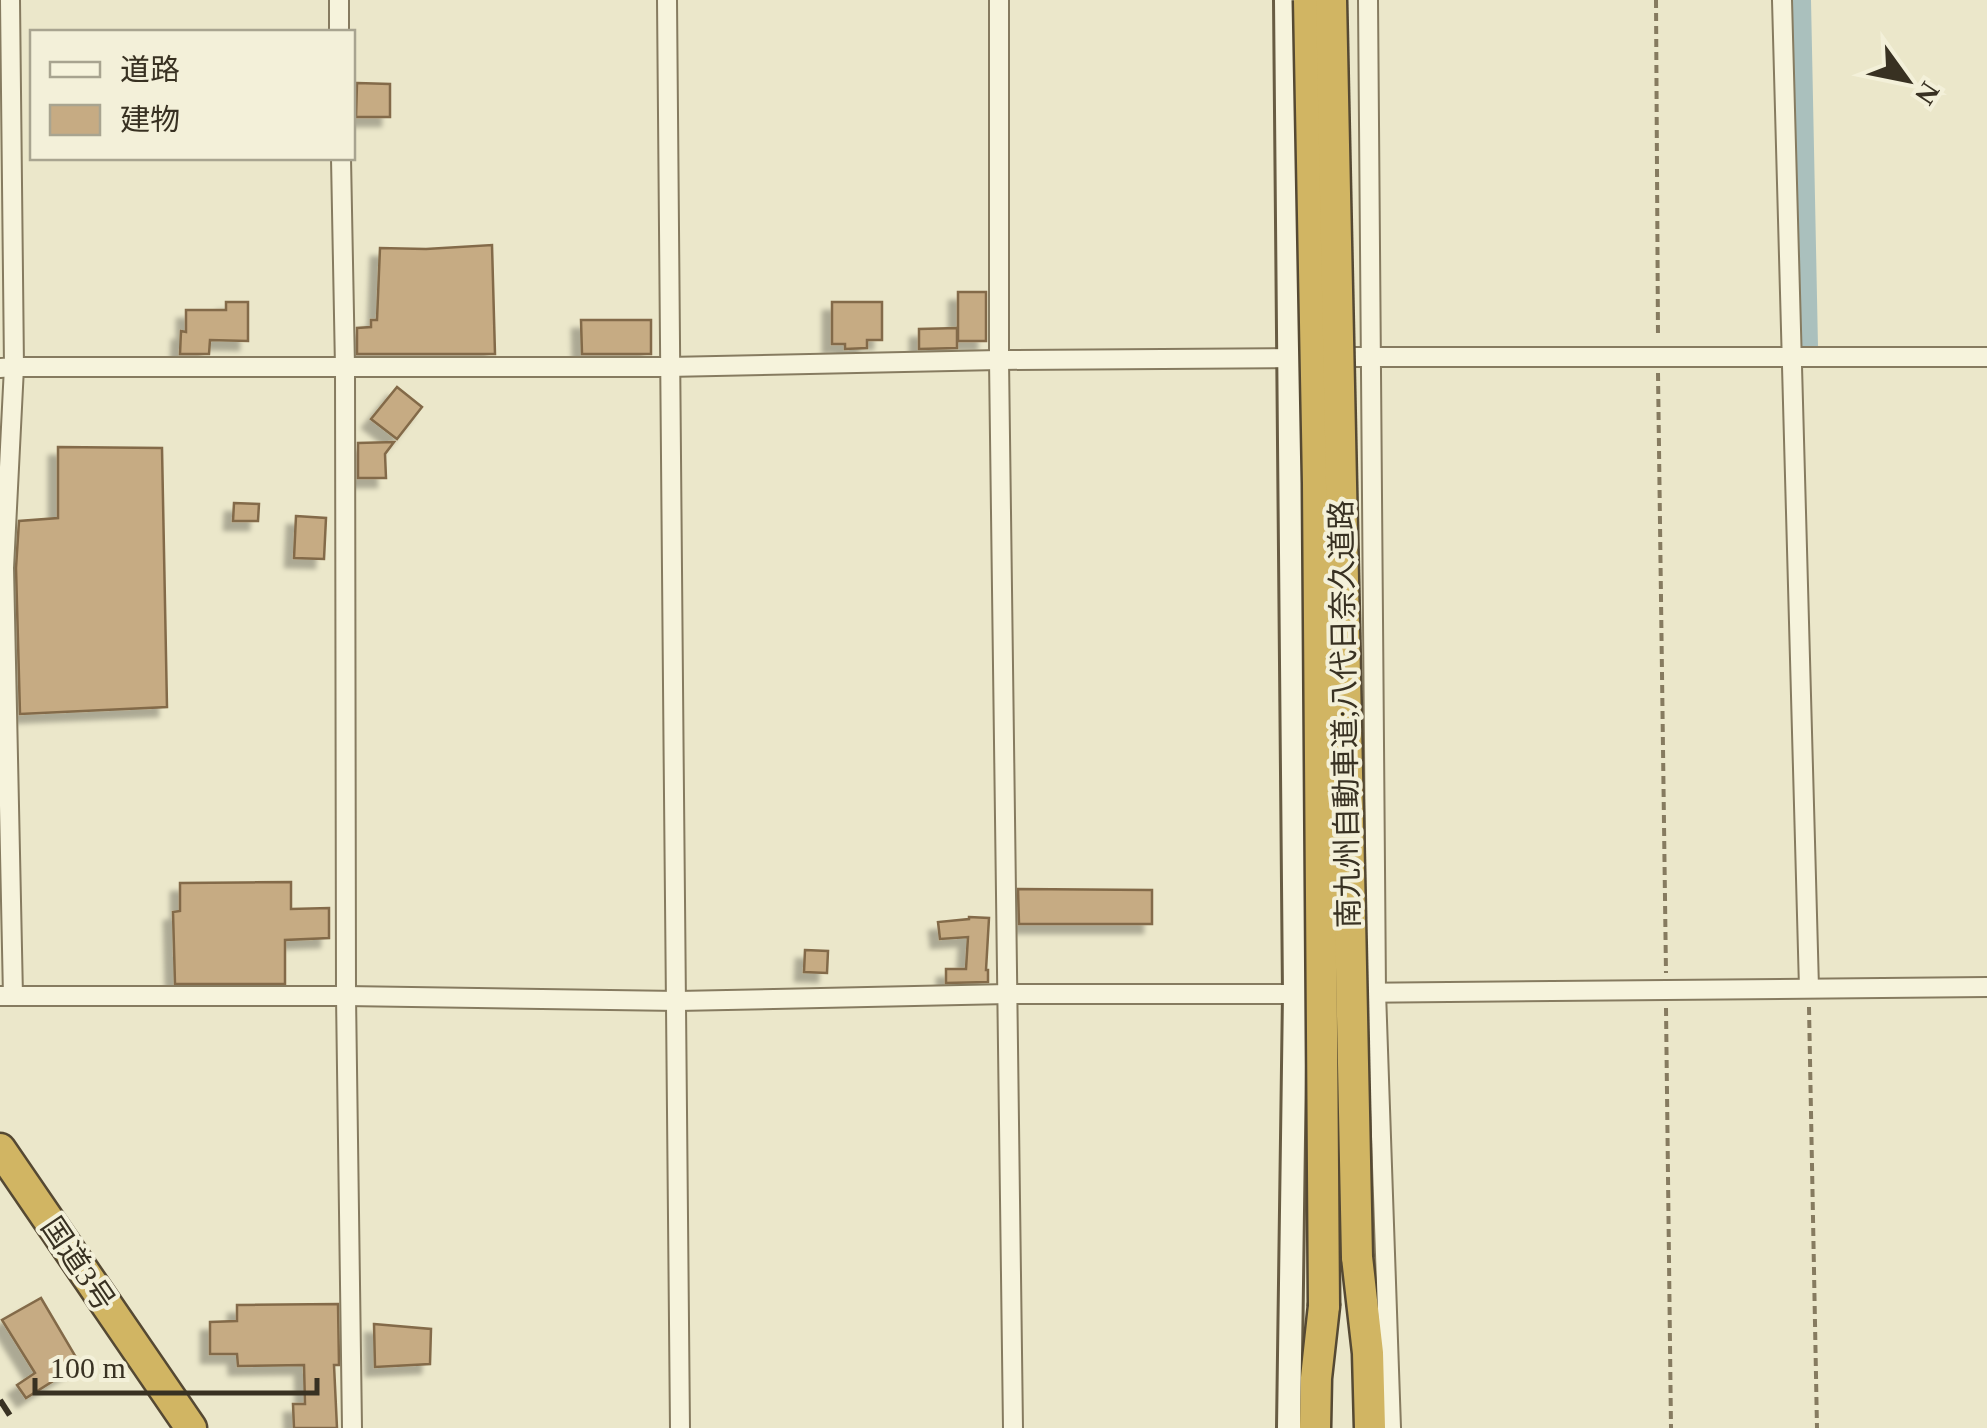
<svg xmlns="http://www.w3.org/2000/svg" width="1987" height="1428" font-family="'Times New Roman','Noto Sans JP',serif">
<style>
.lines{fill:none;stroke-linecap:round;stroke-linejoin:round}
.canal{stroke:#aac0bd;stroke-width:20}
.building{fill:#c6ab83;stroke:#836a48;stroke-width:2.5;filter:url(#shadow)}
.street-casing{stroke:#867b60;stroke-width:22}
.secondary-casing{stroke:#685c43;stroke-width:28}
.highway-casing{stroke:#554933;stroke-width:35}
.path{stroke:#867b60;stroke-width:4;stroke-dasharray:8 5;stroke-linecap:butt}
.street{stroke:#f6f3dc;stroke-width:18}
.secondary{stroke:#f6f3dc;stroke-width:22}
.highway{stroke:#d1b563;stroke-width:30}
.rail{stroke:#383122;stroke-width:6;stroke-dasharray:18 18;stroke-linecap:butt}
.highway-bridge-casing{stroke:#554933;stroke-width:35;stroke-linecap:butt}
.highway-bridge{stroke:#d1b563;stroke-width:30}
.labels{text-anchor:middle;stroke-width:8;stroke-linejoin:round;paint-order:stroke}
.street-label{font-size:30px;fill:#383122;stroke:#f3f0d9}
</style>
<defs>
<filter id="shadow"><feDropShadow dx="-9" dy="9" stdDeviation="2.5" flood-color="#0004"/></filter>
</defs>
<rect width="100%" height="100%" fill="#ebe7ca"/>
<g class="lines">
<polyline class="canal" points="1801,0 1808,347"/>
</g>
<g class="building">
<polygon points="357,83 390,84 390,117 356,117"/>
<polygon points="492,245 495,354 357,354 357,328 371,327 371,320 377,320 380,248 426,249"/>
<rect x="958" y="292" width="28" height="49"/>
<polygon points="226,302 248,302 248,341 210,340 209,354 180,354 181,331 186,332 186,310 226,310"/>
<polygon points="832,302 882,302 882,340 867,340 867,348 845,349 845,344 832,344"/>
<polygon points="581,320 651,320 651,354 582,354"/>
<polygon points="957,328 957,348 919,349 919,329"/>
<polygon points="397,387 422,407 397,439 371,419"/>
<polygon points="394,442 385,454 386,478 358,478 358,443"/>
<polygon points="58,447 162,448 167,707 20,714 16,568 19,521 58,518"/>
<polygon points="234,503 259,504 258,521 233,521"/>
<polygon points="296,516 326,518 324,559 294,558"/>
<polygon points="291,882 291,909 329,908 329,938 285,940 285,984 175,984 173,912 180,911 180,883"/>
<polygon points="1018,889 1152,890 1152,924 1019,924"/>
<polygon points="969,917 989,918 986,970 988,970 988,982 946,983 946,969 966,969 968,937 940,939 938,922 969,919"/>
<polygon points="805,950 828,951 827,973 804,972"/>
<polygon points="41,1298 80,1364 26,1398 17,1385 35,1373 2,1320"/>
<polygon points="338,1304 339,1365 334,1365 337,1428 294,1428 293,1404 305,1404 304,1365 238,1366 237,1354 210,1354 210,1322 237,1321 237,1305"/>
<polygon points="374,1324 431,1329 430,1364 375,1367"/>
</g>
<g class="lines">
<defs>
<g id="street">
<polyline points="339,0 339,32"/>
<path d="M667 0C668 476 678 952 680 1428"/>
<polyline points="999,0 999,360 1013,1428"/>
<polyline points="1368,0 1376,992 1391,1428"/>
<polyline points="1782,0 1809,988"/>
<polyline points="341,158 345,367 346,996 352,1428"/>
<polyline points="1333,357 1987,357"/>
<polyline points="0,368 14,367 10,0"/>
<polyline points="1345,993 1987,987"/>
<polyline points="0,996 346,996 678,1001 1008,994 1304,994"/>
<polyline points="13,996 4,568 14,367 668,367 999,360 1302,358"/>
</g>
<polyline id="secondary" points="1286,0 1295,994 1289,1428"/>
<g id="highway">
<polyline points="0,1149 191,1428"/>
<polyline points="1357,1257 1368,1353 1370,1428"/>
<polyline points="1315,1428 1316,1378 1324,1306"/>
</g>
</defs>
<use href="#street" class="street-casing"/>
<use href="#secondary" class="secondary-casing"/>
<use href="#highway" class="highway-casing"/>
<g class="path">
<polyline points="1656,0 1658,338"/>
<polyline points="1658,373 1666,973"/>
<polyline points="1809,1007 1817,1428"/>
<polyline points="1666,1008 1671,1428"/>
</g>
<use href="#street" class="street"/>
<use href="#secondary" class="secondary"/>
<use href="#highway" class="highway"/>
<polyline class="rail" points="0,1400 18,1428"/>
<defs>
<g id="highway-bridge">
<polyline points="1309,0 1318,483 1324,1306"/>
<polyline points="1331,0 1357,1257"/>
</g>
</defs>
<use href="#highway-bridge" class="highway-bridge-casing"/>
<use href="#highway-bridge" class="highway-bridge"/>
</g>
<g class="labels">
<g class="street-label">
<text transform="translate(1345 714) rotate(-91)" y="10">南九州自動車道;八代日奈久道路</text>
<text transform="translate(78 1264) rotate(56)" y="10">国道3号</text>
</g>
</g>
<rect x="30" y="30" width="325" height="130" fill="#f3f0d9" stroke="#a8a490" stroke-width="2.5"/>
<rect x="50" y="62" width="50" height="15" fill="#f6f3dc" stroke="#a8a490" stroke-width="2.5"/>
<text x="120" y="80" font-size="30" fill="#383122">道路</text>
<rect x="50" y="105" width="50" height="30" fill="#c6ab83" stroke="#a8a490" stroke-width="2.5"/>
<text x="120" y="130" font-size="30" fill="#383122">建物</text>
<g transform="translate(1907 80) rotate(123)" stroke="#f3f0d9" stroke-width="8" paint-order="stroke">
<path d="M0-8L18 38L0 25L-18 38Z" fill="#383122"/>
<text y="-15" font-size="28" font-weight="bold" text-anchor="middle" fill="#383122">N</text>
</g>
<path d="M35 1378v15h282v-15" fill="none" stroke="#383122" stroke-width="5"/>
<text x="50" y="1378" font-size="30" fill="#383122" stroke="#f3f0d9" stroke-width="8" paint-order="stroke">100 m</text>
</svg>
